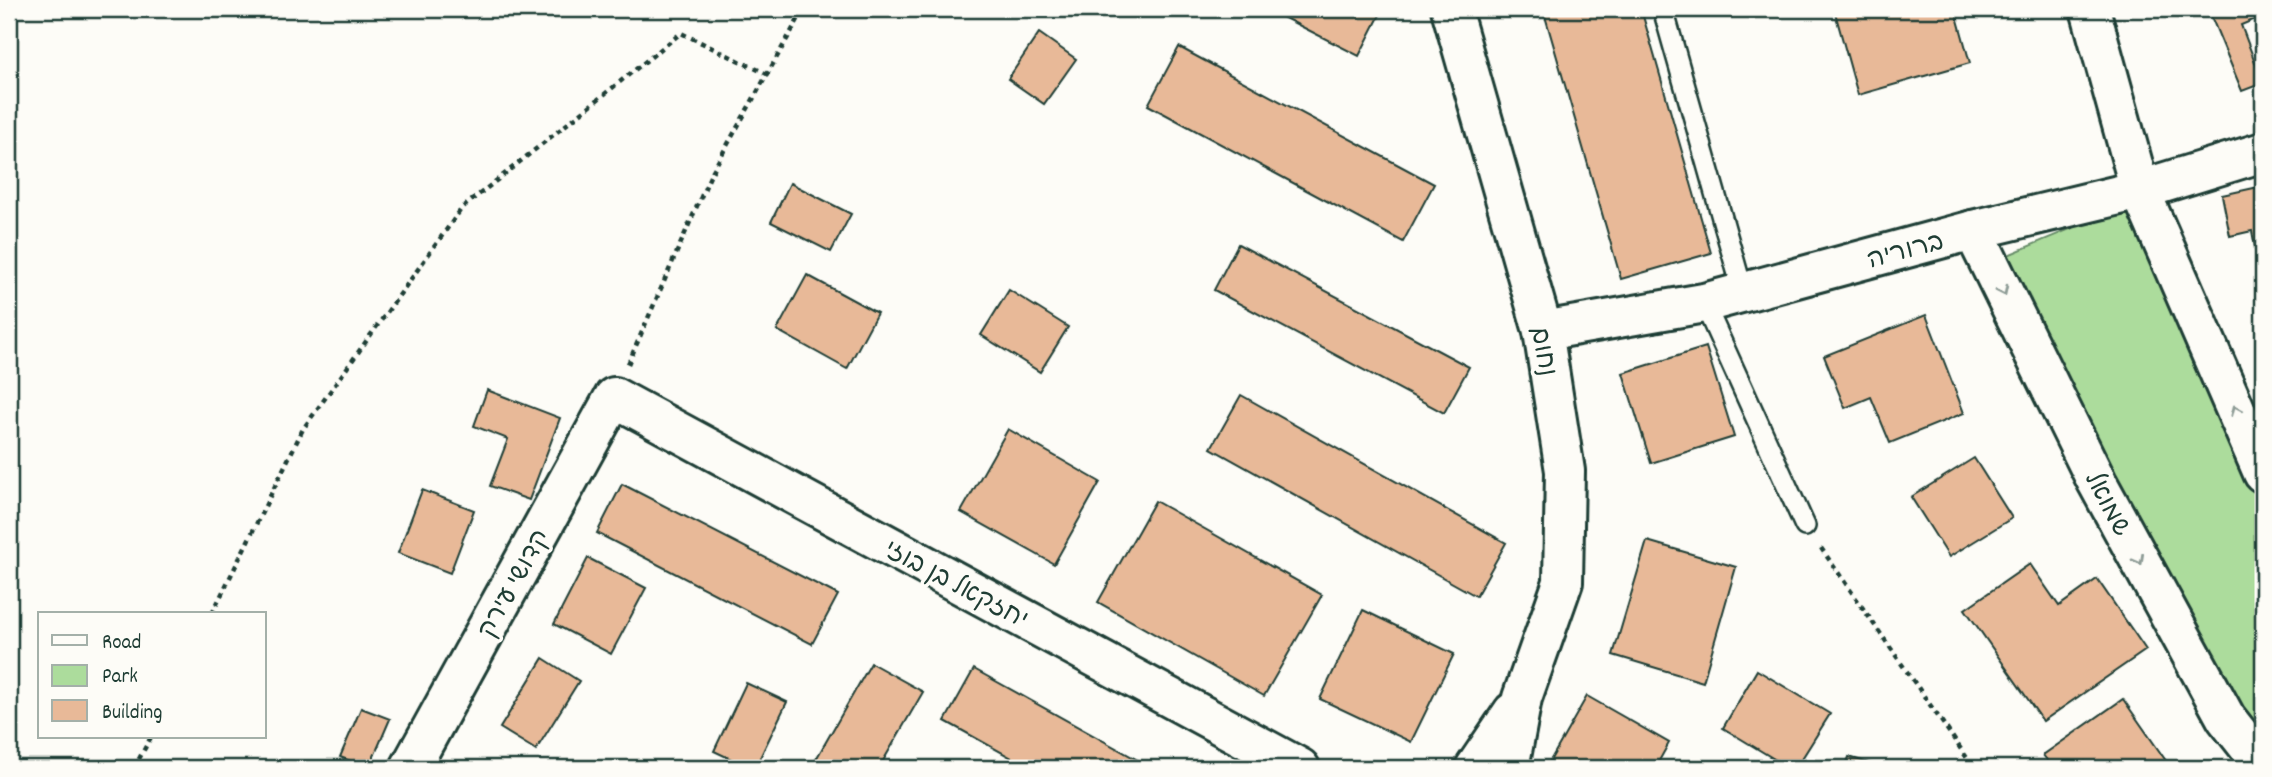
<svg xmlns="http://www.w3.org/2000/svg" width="2272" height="777" font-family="Dekko,'Playpen Sans Hebrew',sans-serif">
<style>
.green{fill:#acdc9c;stroke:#668c68;stroke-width:2}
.building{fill:#e8b998;stroke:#1f3d34;stroke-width:2}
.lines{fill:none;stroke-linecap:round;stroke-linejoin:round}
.lane-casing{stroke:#1f3d34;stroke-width:24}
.street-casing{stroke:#1f3d34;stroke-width:44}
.path{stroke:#1f3d34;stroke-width:4.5;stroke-dasharray:5 5;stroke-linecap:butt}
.lane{stroke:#fdfcf7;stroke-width:19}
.street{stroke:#fdfcf7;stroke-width:38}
.oneway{stroke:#8e9c96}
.labels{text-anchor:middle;stroke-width:7;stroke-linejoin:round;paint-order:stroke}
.street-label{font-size:26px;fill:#1f3d34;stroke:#fdfcf7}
</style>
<rect width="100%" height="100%" fill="#fdfcf7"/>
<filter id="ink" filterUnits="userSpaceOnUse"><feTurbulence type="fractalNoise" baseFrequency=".0143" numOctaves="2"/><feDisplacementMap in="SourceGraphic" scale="14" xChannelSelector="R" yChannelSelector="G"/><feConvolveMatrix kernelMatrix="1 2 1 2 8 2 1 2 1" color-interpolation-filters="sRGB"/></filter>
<g filter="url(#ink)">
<polygon class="green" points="2130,204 2246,463 2263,494 2263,754 2179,618 2003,257"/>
<g class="building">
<polygon points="1267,9 1383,9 1359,56"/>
<polygon points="1543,9 1641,9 1711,253 1621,279"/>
<polygon points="1834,9 1955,9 1970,63 1858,95"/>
<polygon points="2208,9 2263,9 2263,16 2241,25 2263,83 2242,91"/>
<polygon points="1039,33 1076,59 1044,104 1008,79"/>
<polygon points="1179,47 1434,184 1403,242 1148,105"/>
<polygon points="790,183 851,214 831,252 771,222"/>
<polygon points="2263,186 2263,250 2256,252 2252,231 2230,236 2222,195"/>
<polygon points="1238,244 1469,367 1444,413 1214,290"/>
<polygon points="807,275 877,313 847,369 777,330"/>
<polygon points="1009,290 1068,327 1040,372 981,335"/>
<polygon points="1926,315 1964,413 1890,443 1871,397 1845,408 1824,356"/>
<polygon points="1706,347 1734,437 1651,463 1623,373"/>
<polygon points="487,390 560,418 529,500 490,486 508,439 474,426"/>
<polygon points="1241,395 1506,543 1476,596 1211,448"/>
<polygon points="1008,429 1100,482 1054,564 961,512"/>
<polygon points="1974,458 2012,518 1949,557 1911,497"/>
<polygon points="622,484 838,595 812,644 597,533"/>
<polygon points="422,490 474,510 450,573 398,553"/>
<polygon points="1155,501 1322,595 1264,696 1098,602"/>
<polygon points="1647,541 1736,567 1703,682 1613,655"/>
<polygon points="588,558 646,588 611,654 554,624"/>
<polygon points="2030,564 2059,606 2097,579 2146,650 2043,721 1965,609"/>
<polygon points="1363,610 1454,654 1411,742 1320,699"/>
<polygon points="543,658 579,681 536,750 500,728"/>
<polygon points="871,663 923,692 879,768 811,768"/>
<polygon points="974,669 1152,768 1030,768 945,721"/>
<polygon points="1757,670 1830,714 1796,768 1789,768 1723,728"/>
<polygon points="746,683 787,702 755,768 750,768 714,751"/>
<polygon points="1587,696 1669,743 1655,768 1546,768"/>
<polygon points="2123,699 2171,768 2089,768 2085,762 2076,768 2053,768 2043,755"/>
<polygon points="361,708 390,719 369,768 340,757"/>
<polygon points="1849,757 1885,768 1845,768"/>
</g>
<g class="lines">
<defs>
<g id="lane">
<polyline points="1663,9 1743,292"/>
<polyline points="1704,303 1805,526"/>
</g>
<g id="street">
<polyline points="1451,9 1543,331 1565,471 1563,582 1522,698 1509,768"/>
<polyline points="2090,9 2140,190 2263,473"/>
<polyline points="1973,230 2097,482 2226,718 2263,765"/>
<polyline points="1543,331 1704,303 1973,230 2140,190 2263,152"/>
<polyline points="410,768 614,397 1300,768"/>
<polyline points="1475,768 1513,712"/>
</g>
</defs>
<use href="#lane" class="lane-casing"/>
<use href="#street" class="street-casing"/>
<g class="path">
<polyline points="628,364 711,174 804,9"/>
<polyline points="1821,548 1974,768"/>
<polyline points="212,614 303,429 462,208 681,33 767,74"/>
<polyline points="134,768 151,737"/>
</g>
<use href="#lane" class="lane"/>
<use href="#street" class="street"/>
</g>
<defs><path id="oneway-chevron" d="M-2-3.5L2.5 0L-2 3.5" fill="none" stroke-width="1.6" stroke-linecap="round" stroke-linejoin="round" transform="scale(1.75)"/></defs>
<g class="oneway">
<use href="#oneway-chevron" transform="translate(2003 291) rotate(64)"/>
<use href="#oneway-chevron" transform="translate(2236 410) rotate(-114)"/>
<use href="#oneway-chevron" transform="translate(2139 560) rotate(61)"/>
</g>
</g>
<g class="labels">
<g class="street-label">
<text transform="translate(1905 249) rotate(-15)" y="9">ברוריה</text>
<text transform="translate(1545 351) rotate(79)" y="9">נחום</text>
<text transform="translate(2109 503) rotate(62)" y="9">שמואל</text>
<text transform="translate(512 583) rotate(-61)" y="9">קדושי עירק</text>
<text transform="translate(957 583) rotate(28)" y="9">יחזקאל בן בוזי</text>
</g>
</g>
<rect width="2272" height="777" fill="none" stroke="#fdfcf7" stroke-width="35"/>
<rect x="18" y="18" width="2237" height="742" fill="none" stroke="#1f3d34" stroke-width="2.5" filter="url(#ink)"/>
<rect x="38" y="612" width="228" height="126" fill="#fdfcf7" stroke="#a4b0a9" stroke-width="2"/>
<rect x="52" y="635" width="35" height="10" fill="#fdfcf7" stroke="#a4b0a9" stroke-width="2"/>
<text x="102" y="648" font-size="21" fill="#1f3d34">Road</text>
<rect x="52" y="665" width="35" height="21" fill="#acdc9c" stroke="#a4b0a9" stroke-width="2"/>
<text x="102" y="682" font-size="21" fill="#1f3d34">Park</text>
<rect x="52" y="700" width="35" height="21" fill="#e8b998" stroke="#a4b0a9" stroke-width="2"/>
<text x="102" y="718" font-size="21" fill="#1f3d34">Building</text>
</svg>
